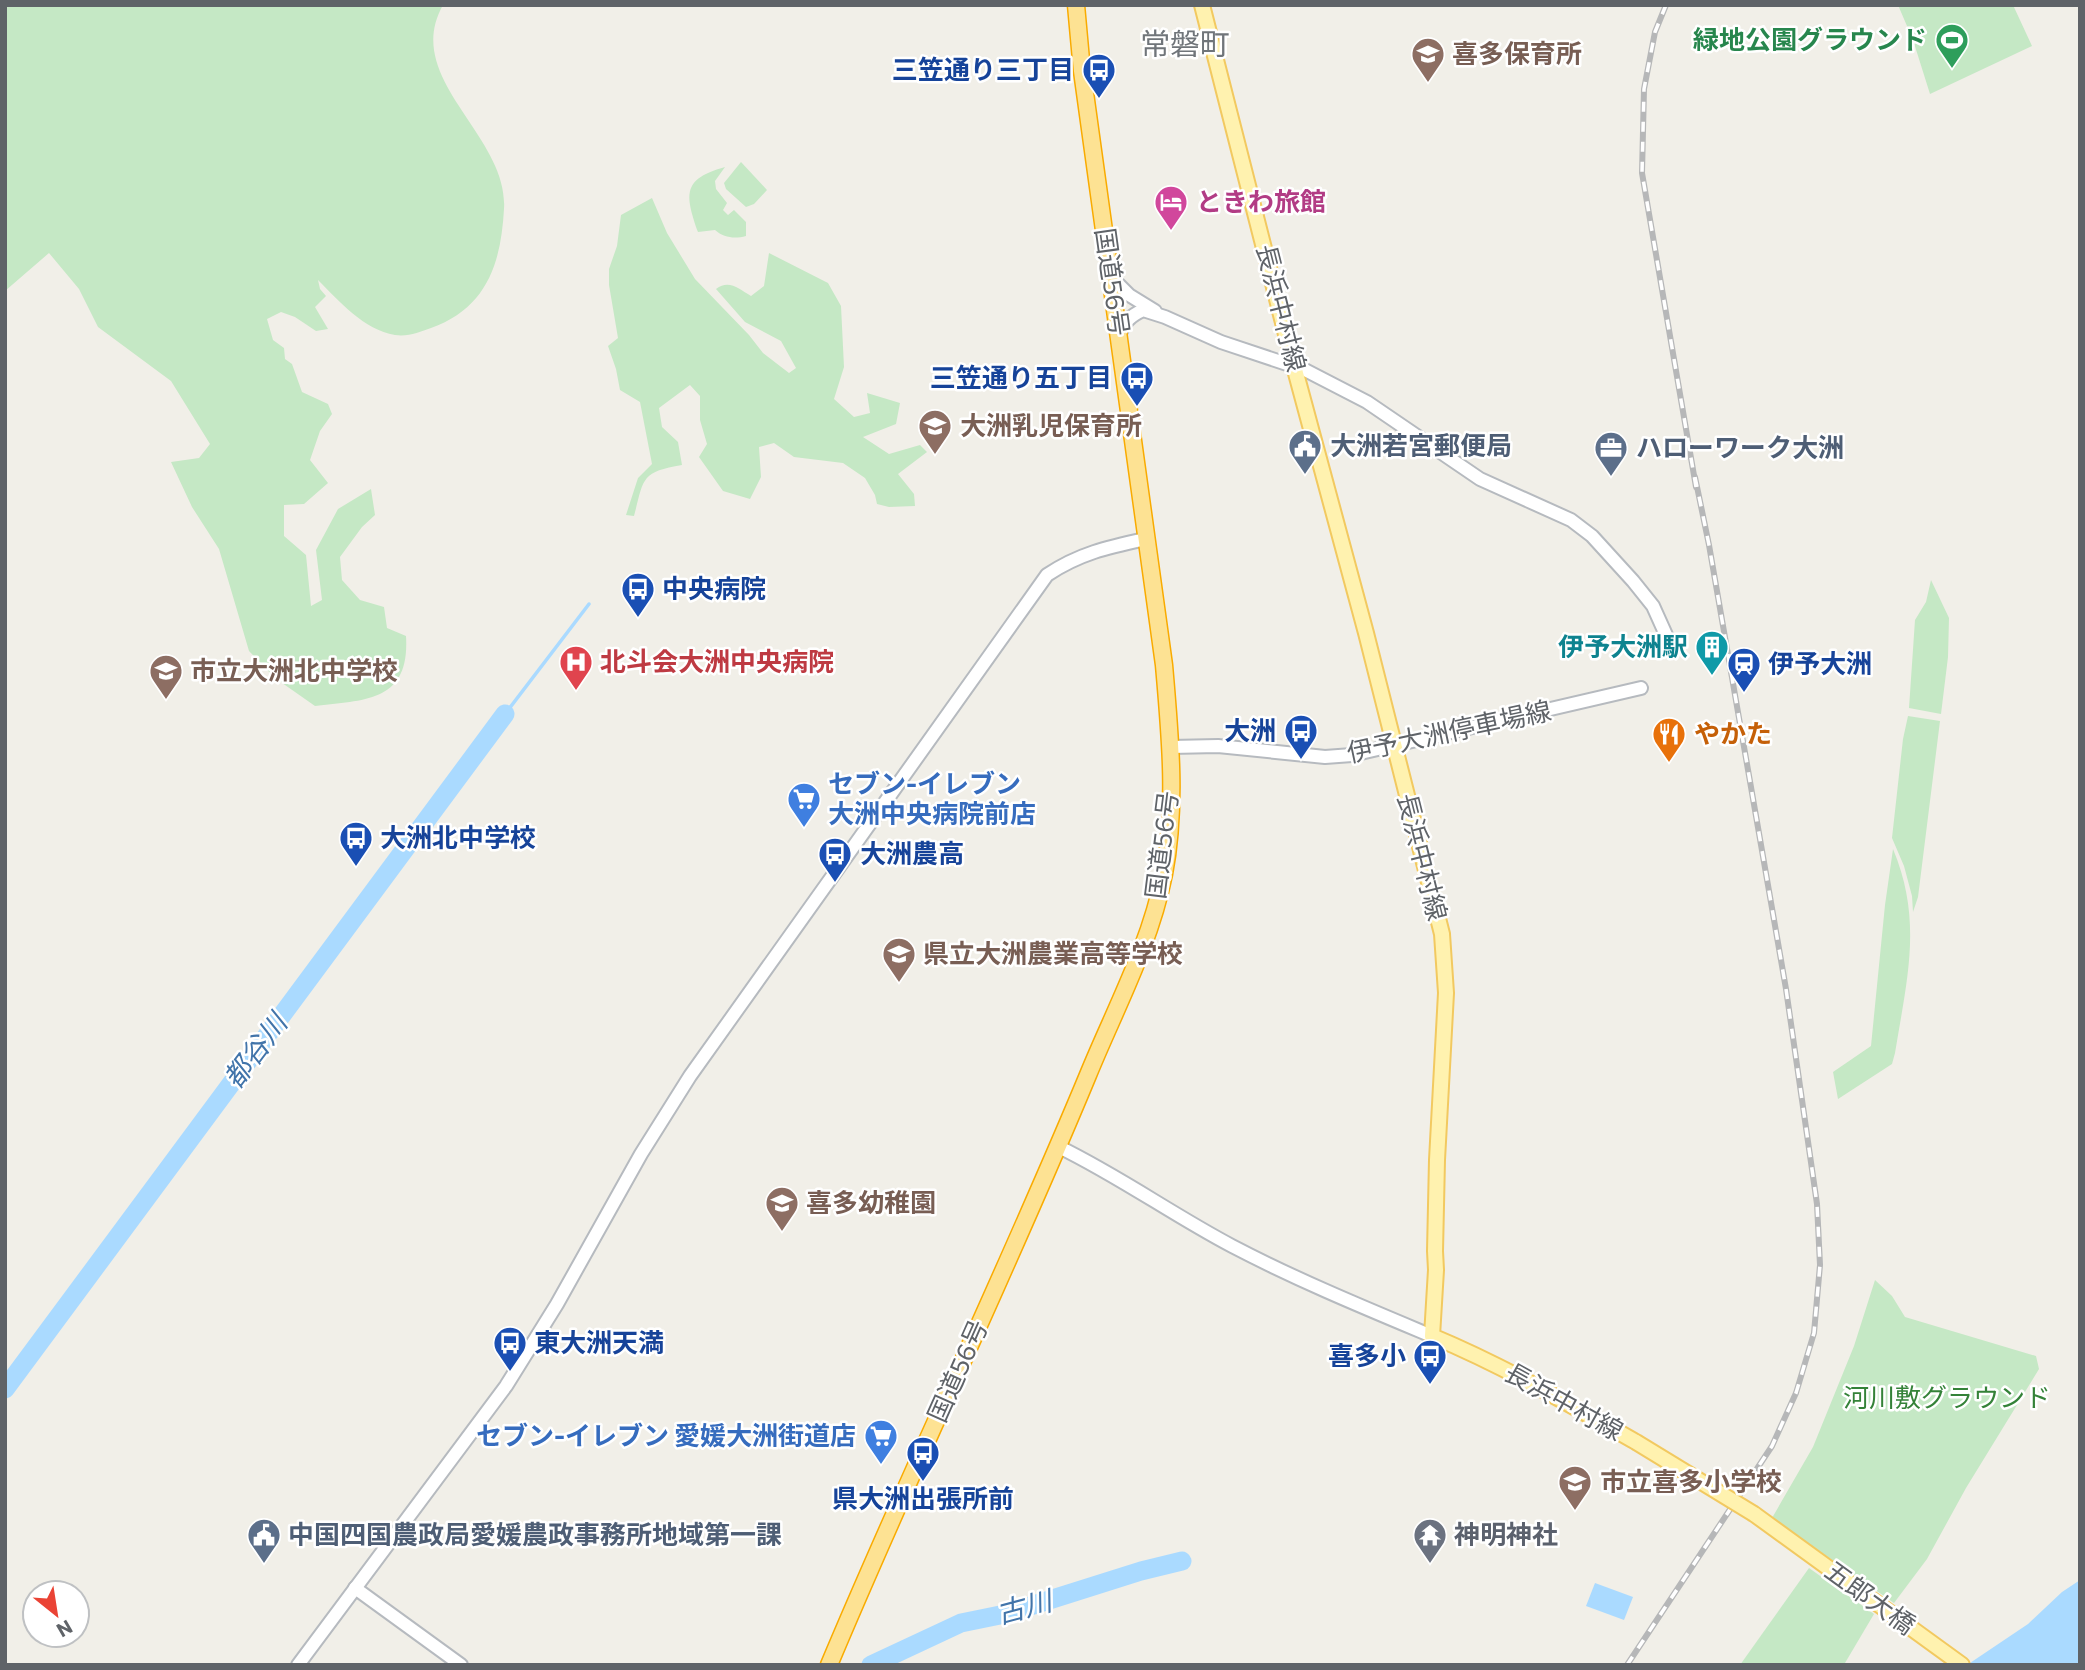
<svg xmlns="http://www.w3.org/2000/svg" width="2085" height="1670" font-family="Commissioner,'Noto Sans JP',sans-serif">
<style>
.green{fill:#c5e8c5}
.water{fill:#aadaff}
.lines{fill:none;stroke-linecap:round;stroke-linejoin:round}
.stream{stroke:#aadaff;stroke-width:3.5}
.river{stroke:#aadaff;stroke-width:19}
.secondary-casing{stroke:#b6babf;stroke-width:16}
.primary-casing{stroke:#f2c960;stroke-width:18}
.highway-casing{stroke:#f9ab00;stroke-width:19}
.secondary{stroke:#fff;stroke-width:12}
.primary{stroke:#fff2af;stroke-width:14}
.highway{stroke:#fde293;stroke-width:16}
.rail-casing{stroke:#b6b7b8;stroke-width:6}
.rail{stroke:#fff;stroke-width:3.5;stroke-dasharray:10;stroke-linecap:butt}
.primary-bridge-casing{stroke:#f2c960;stroke-width:18;stroke-linecap:butt}
.primary-bridge{stroke:#fff2af;stroke-width:14}
.labels{text-anchor:middle;stroke-width:5;stroke-linejoin:round;paint-order:stroke}
.leisure-label{font-size:26px;font-weight:bold;fill:#27864d;stroke:#fff;text-anchor:end}
.education-label{font-size:26px;font-weight:bold;fill:#785e54;stroke:#fff;text-anchor:start}
.transit-label{font-size:26px;font-weight:bold;fill:#164399;stroke:#fff;text-anchor:start}
.hotel-label{font-size:26px;font-weight:bold;fill:#b23c85;stroke:#fff;text-anchor:start}
.street-label{font-size:26px;fill:#5f6368;stroke:#fff}
.service-label{font-size:26px;font-weight:bold;fill:#4e5e75;stroke:#fff;text-anchor:start}
.culture-label{font-size:26px;font-weight:bold;fill:#0d838f;stroke:#fff;text-anchor:end}
.health-label{font-size:26px;font-weight:bold;fill:#be3a42;stroke:#fff;text-anchor:start}
.food-label{font-size:26px;font-weight:bold;fill:#c56008;stroke:#fff;text-anchor:start}
.shop-label{font-size:26px;font-weight:bold;fill:#366cbe;stroke:#fff;text-anchor:start}
.park-label{font-size:26px;fill:#348238;stroke:#fff}
.worship-label{font-size:26px;font-weight:bold;fill:#5b616d;stroke:#fff;text-anchor:start}
.water-label{font-size:28px;font-style:italic;fill:#4174aa;stroke:#fff}
.quarter-label{font-size:30px;fill:#70757a;stroke:#fff}
</style>
<rect width="100%" height="100%" fill="#f1efe8"/>
<g class="green">
<path d="M5 5H443C401 79 509 135 504 209 501 263 487 308 431 328 420 332 408 337 395 335 364 330 339 301 318 280L320 289 326 296 315 307 328 329 316 331 295 317 281 312 267 319 273 340 284 348 285 359 292 364 302 392 328 404 332 414 320 431 310 460 328 483 304 504 284 505V536L306 555 311 606 322 600 316 550 338 509 371 489 375 515 362 527 340 557 342 580 360 600 384 607 387 628 406 636C410 702 366 700 315 706L275 678 249 651 219 549 192 507 171 462 199 458 210 444 171 381 98 327 79 289 49 253 5 291Z"/>
<polygon points="1898,5 2013,5 2032,46 1930,94 1913,40"/>
<polygon points="741,162 767,190 754,204 746,207 726,189 724,183"/>
<path d="M725 167 715 181 716 189 727 203 723 210 728 215 734 210 746 222V236C735 239 724 238 715 230L698 232C685 194 682 179 725 167Z"/>
<path d="M652 198 667 233 695 279 749 335 763 353 789 373 796 368 781 341 745 322 716 289C729 279 739 289 751 296L764 286 769 253 828 283 841 306 844 367 834 399 854 417 870 413 867 393 900 403 896 424 863 437 889 454 920 445 927 452 898 474 914 494 915 506 889 507 877 504 875 495 865 478 843 463 794 457 774 443 759 447 761 477 750 499 723 491 699 457 707 444 700 420V396L690 385 659 408 662 427 678 442 682 465C640 472 644 479 634 516L626 515 638 478 652 464 640 402 620 390 616 369 608 346 618 338 609 285V269L617 246 621 215Z"/>
<polygon points="1931,580 1949,618 1948,657 1941,714 1909,708 1915,620 1926,602"/>
<polygon points="1908,716 1940,721 1918,897 1913,912 1912,896 1904,866 1892,838 1903,739"/>
<path d="M1893 849C1923 921 1907 979 1895 1053L1892 1064 1838 1099 1833 1072 1871 1046 1885 905Z"/>
<polygon points="1875,1280 1892,1296 1905,1317 2036,1356 2039,1369 1966,1488 1927,1559 1894,1603 1772,1518 1813,1447 1854,1346"/>
<polygon points="1809,1568 1874,1614 1845,1663 1740,1665"/>
</g>
<g class="water">
<polygon points="2080,1580 2080,1665 1967,1665 2028,1624 2062,1592"/>
<polygon points="1595,1583 1633,1597 1624,1620 1586,1606"/>
</g>
<g class="lines">
<polyline class="stream" points="505,714 589,604"/>
<g class="river">
<polyline points="5,1389 505,714"/>
<polyline points="871,1665 961,1623 1005,1614 1141,1571 1182,1561"/>
</g>
<defs>
<g id="secondary">
<polyline points="1111,277 1129,295 1155,311"/>
<path d="M1119 336C1124 322 1130 316 1143 310L1165 317 1221 342 1305 370 1367 402 1480 479 1571 520 1592 536 1633 581 1653 606 1671 646"/>
<polyline points="1171,747 1218,746 1325,757 1352,755 1641,688"/>
<path d="M1059 1147C1119 1176 1173 1215 1232 1246 1297 1280 1365 1308 1432 1336"/>
<polyline points="355,1588 461,1665"/>
<path d="M298 1665 506 1386 557 1304 641 1154 690 1076 1047 575C1080 553 1109 547 1146 539"/>
</g>
<g id="primary">
<path d="M1202 5 1294 366 1366 633 1442 934 1446 993 1437 1160 1435 1251 1436 1270 1432 1336C1504 1366 1569 1404 1636 1442"/>
<polyline points="1754,1514 1962,1665"/>
</g>
<path id="highway" d="M829 1665C912 1467 1006 1273 1088 1075 1115 1009 1150 945 1164 874 1177 806 1170 734 1164 665L1082 71 1076 5"/>
</defs>
<use href="#secondary" class="secondary-casing"/>
<use href="#primary" class="primary-casing"/>
<use href="#highway" class="highway-casing"/>
<use href="#secondary" class="secondary"/>
<use href="#primary" class="primary"/>
<use href="#highway" class="highway"/>
<defs>
<g id="rail">
<polyline points="1666,5 1655,32 1644,89 1642,173 1696,487"/>
<polyline points="1627,1665 1772,1446 1796,1393 1814,1333 1820,1265 1817,1204 1786,989 1709,545 1695,477"/>
</g>
</defs>
<use href="#rail" class="rail-casing"/>
<use href="#rail" class="rail"/>
<defs>
<polyline id="primary-bridge" points="1636,1442 1754,1514"/>
</defs>
<use href="#primary-bridge" class="primary-bridge-casing"/>
<use href="#primary-bridge" class="primary-bridge"/>
</g>
<defs>
<symbol id="stadium-pin" viewBox="-11 -11 22 30"><path d="M0 17L-7.5 6A9.5 9.5 0 1 1 7.5 6Z" fill="#2e9e5b" stroke="#fff"/><path d="M0-5a6.5 5 0 1 0 0 10a6.5 5 0 1 0 0-10ZM-3.5-1.8h7v3.6h-7Z" fill="#fff"/></symbol>
<symbol id="school-pin" viewBox="-11 -11 22 30"><path d="M0 17L-7.5 6A9.5 9.5 0 1 1 7.5 6Z" fill="#8d6e63" stroke="#fff"/><path d="M0-5L7-2L0 1L-7-2ZM-4 1L0 2.5L4 1V4Q0 6-4 4Z" fill="#fff"/></symbol>
<symbol id="bus-pin" viewBox="-11 -11 22 30"><path d="M0 17L-7.5 6A9.5 9.5 0 1 1 7.5 6Z" fill="#1a4fb4" stroke="#fff"/><path d="M-5-6H5V4H4V6H2V4H-2V6H-4V4H-5ZM-3.5-4V0h7V-4ZM-3.5 1.2v1.5H-2V1.2ZM2 1.2v1.5H3.5V1.2Z" fill="#fff"/></symbol>
<symbol id="hotel-pin" viewBox="-11 -11 22 30"><path d="M0 17L-7.5 6A9.5 9.5 0 1 1 7.5 6Z" fill="#d1479c" stroke="#fff"/><path d="M-6-4.5h1.5V1H6V5H4.5V3h-9V5H-6ZM-4 0a1.8 1.8 0 1 1 3.6 0ZM.5 0V-2.5h3Q6-2.5 6 0Z" fill="#fff"/></symbol>
<symbol id="civic-pin" viewBox="-11 -11 22 30"><path d="M0 17L-7.5 6A9.5 9.5 0 1 1 7.5 6Z" fill="#5c6f8a" stroke="#fff"/><path d="M-.6-6.5H3V-4.5H.6V-3L4-1V1h2V6H-6V1h2V-1L-.6-3ZM-1.2 2.5V6h2.4V2.5Z" fill="#fff"/></symbol>
<symbol id="office-pin" viewBox="-11 -11 22 30"><path d="M0 17L-7.5 6A9.5 9.5 0 1 1 7.5 6Z" fill="#5c6f8a" stroke="#fff"/><path d="M-6-3h4V-5.5h4V-3h4V5H-6ZM-1-4.5V-3h2v-1.5ZM-6 0V1H6V0Z" fill="#fff"/></symbol>
<symbol id="building-pin" viewBox="-11 -11 22 30"><path d="M0 17L-7.5 6A9.5 9.5 0 1 1 7.5 6Z" fill="#0f9aa8" stroke="#fff"/><path d="M-4-6H4V6H1V3H-1V6H-4ZM-2.5-4.3h1.7v1.8h-1.7ZM.8-4.3h1.7v1.8H.8ZM-2.5-1h1.7V.8h-1.7ZM.8-1h1.7V.8H.8Z" fill="#fff"/></symbol>
<symbol id="hospital-pin" viewBox="-11 -11 22 30"><path d="M0 17L-7.5 6A9.5 9.5 0 1 1 7.5 6Z" fill="#e0444e" stroke="#fff"/><path d="M-5-5h3v3.5h4V-5h3V5h-3V1.5h-4V5h-3Z" fill="#fff"/></symbol>
<symbol id="station-pin" viewBox="-11 -11 22 30"><path d="M0 17L-7.5 6A9.5 9.5 0 1 1 7.5 6Z" fill="#1a4fb4" stroke="#fff"/><path d="M-3-6H3Q5-6 5-4V2Q5 4 3 4L4.5 6H3L1.5 4h-3L-3 6H-4.5L-3 4Q-5 4-5 2V-4Q-5-6-3-6ZM-3.5-4v3h7v-3ZM-3.5 1v1.5H-2V1ZM2 1v1.5H3.5V1Z" fill="#fff"/></symbol>
<symbol id="restaurant-pin" viewBox="-11 -11 22 30"><path d="M0 17L-7.5 6A9.5 9.5 0 1 1 7.5 6Z" fill="#e8710a" stroke="#fff"/><path d="M-5-6h1v4h1v-4h1v4h1v-4h1v5L-1.5 .5V6h-2V.5L-5-1ZM5-6V6H3V1.5H1.5Q1.5-4 5-6Z" fill="#fff"/></symbol>
<symbol id="supermarket-pin" viewBox="-11 -11 22 30"><path d="M0 17L-7.5 6A9.5 9.5 0 1 1 7.5 6Z" fill="#3f7fe0" stroke="#fff"/><path d="M-6-5.5h2.5l.6 2H6L4.5 2H-2.5L-4.4-4H-6ZM-1.5 3.2a1.3 1.3 0 1 0 .1 0ZM3 3.2a1.3 1.3 0 1 0 .1 0Z" fill="#fff"/></symbol>
<symbol id="temple-pin" viewBox="-11 -11 22 30"><path d="M0 17L-7.5 6A9.5 9.5 0 1 1 7.5 6Z" fill="#6b7280" stroke="#fff"/><path d="M0-6L5-2H3V0L6.5 2.5H4V6H1.5V3h-3V6H-4V2.5H-6.5L-3 0V-2H-5Z" fill="#fff"/></symbol>
</defs>
<g fill-rule="evenodd">
<use href="#stadium-pin" x="1933" y="21" width="38" height="52"/>
<use href="#school-pin" x="1409" y="35" width="38" height="52"/>
<use href="#bus-pin" x="1080" y="51" width="38" height="52"/>
<use href="#hotel-pin" x="1152" y="183" width="38" height="52"/>
<use href="#bus-pin" x="1118" y="359" width="38" height="52"/>
<use href="#school-pin" x="916" y="407" width="38" height="52"/>
<use href="#civic-pin" x="1286" y="427" width="38" height="52"/>
<use href="#office-pin" x="1592" y="429" width="38" height="52"/>
<use href="#bus-pin" x="619" y="570" width="38" height="52"/>
<use href="#building-pin" x="1693" y="628" width="38" height="52"/>
<use href="#hospital-pin" x="557" y="643" width="38" height="52"/>
<use href="#station-pin" x="1725" y="645" width="38" height="52"/>
<use href="#school-pin" x="147" y="652" width="38" height="52"/>
<use href="#bus-pin" x="1282" y="712" width="38" height="52"/>
<use href="#restaurant-pin" x="1650" y="715" width="38" height="52"/>
<use href="#supermarket-pin" x="785" y="780" width="38" height="52"/>
<use href="#bus-pin" x="337" y="819" width="38" height="52"/>
<use href="#bus-pin" x="816" y="835" width="38" height="52"/>
<use href="#school-pin" x="880" y="935" width="38" height="52"/>
<use href="#school-pin" x="763" y="1184" width="38" height="52"/>
<use href="#bus-pin" x="491" y="1324" width="38" height="52"/>
<use href="#bus-pin" x="1411" y="1337" width="38" height="52"/>
<use href="#supermarket-pin" x="862" y="1417" width="38" height="52"/>
<use href="#bus-pin" x="904" y="1434" width="38" height="52"/>
<use href="#school-pin" x="1556" y="1463" width="38" height="52"/>
<use href="#civic-pin" x="245" y="1516" width="38" height="52"/>
<use href="#temple-pin" x="1411" y="1516" width="38" height="52"/>
</g>
<g class="labels">
<g class="leisure-label">
<text x="1927" y="49">緑地公園グラウンド</text>
</g>
<g class="education-label">
<text x="1452" y="63">喜多保育所</text>
<text x="960" y="435">大洲乳児保育所</text>
<text x="190" y="680">市立大洲北中学校</text>
<text x="923" y="963">県立大洲農業高等学校</text>
<text x="806" y="1212">喜多幼稚園</text>
<text x="1600" y="1491">市立喜多小学校</text>
</g>
<g class="transit-label">
<text x="1074" y="79" text-anchor="end">三笠通り三丁目</text>
<text x="1112" y="387" text-anchor="end">三笠通り五丁目</text>
<text x="662" y="598">中央病院</text>
<text x="1768" y="673">伊予大洲</text>
<text x="1276" y="740" text-anchor="end">大洲</text>
<text x="380" y="847">大洲北中学校</text>
<text x="860" y="863">大洲農高</text>
<text x="534" y="1352">東大洲天満</text>
<text x="1406" y="1365" text-anchor="end">喜多小</text>
<text x="923" y="1508" text-anchor="middle">県大洲出張所前</text>
</g>
<g class="hotel-label">
<text x="1196" y="211">ときわ旅館</text>
</g>
<g class="street-label">
<text transform="translate(1112 282) rotate(82)" y="9">国道56号</text>
<text transform="translate(1281 308) rotate(76)" y="9">長浜中村線</text>
<text transform="translate(1449 732) rotate(-12)" y="9">伊予大洲停車場線</text>
<text transform="translate(1162 845) rotate(-83)" y="9">国道56号</text>
<text transform="translate(1422 857) rotate(76)" y="9">長浜中村線</text>
<text transform="translate(958 1371) rotate(-66)" y="9">国道56号</text>
<text transform="translate(1564 1402) rotate(29)" y="9">長浜中村線</text>
<text transform="translate(1870 1598) rotate(36)" y="9">五郎大橋</text>
</g>
<g class="service-label">
<text x="1330" y="455">大洲若宮郵便局</text>
<text x="1636" y="457">ハローワーク大洲</text>
<text x="288" y="1544">中国四国農政局愛媛農政事務所地域第一課</text>
</g>
<g class="culture-label">
<text x="1688" y="656">伊予大洲駅</text>
</g>
<g class="health-label">
<text x="600" y="671">北斗会大洲中央病院</text>
</g>
<g class="food-label">
<text x="1694" y="743">やかた</text>
</g>
<g class="shop-label">
<text x="828" y="793">セブン-イレブン<tspan x="828" dy="30">大洲中央病院前店</tspan></text>
<text x="856" y="1445" text-anchor="end">セブン-イレブン 愛媛大洲街道店</text>
</g>
<g class="park-label">
<text x="1947" y="1407">河川敷グラウンド</text>
</g>
<g class="worship-label">
<text x="1454" y="1544">神明神社</text>
</g>
<g class="water-label">
<text transform="translate(255 1051) rotate(-53)" y="10">都谷川</text>
<text transform="translate(1024 1607) rotate(-15)" y="10">古川</text>
</g>
<g class="quarter-label">
<text x="1185" y="55">常磐町</text>
</g>
</g>
<rect width="2085" height="1670" fill="none" stroke="#5f6368" stroke-width="14"/>
<g transform="translate(56 1614) rotate(150)"><circle r="33" fill="#ffffff" stroke="#bfc1c3" stroke-width="2"/>
<path d="M0-5L12 26L0 18L-12 26Z" fill="#ea4335"/>
<text y="-10" font-size="19" font-weight="bold" text-anchor="middle" fill="#5f6368">N</text>
</g>
</svg>
